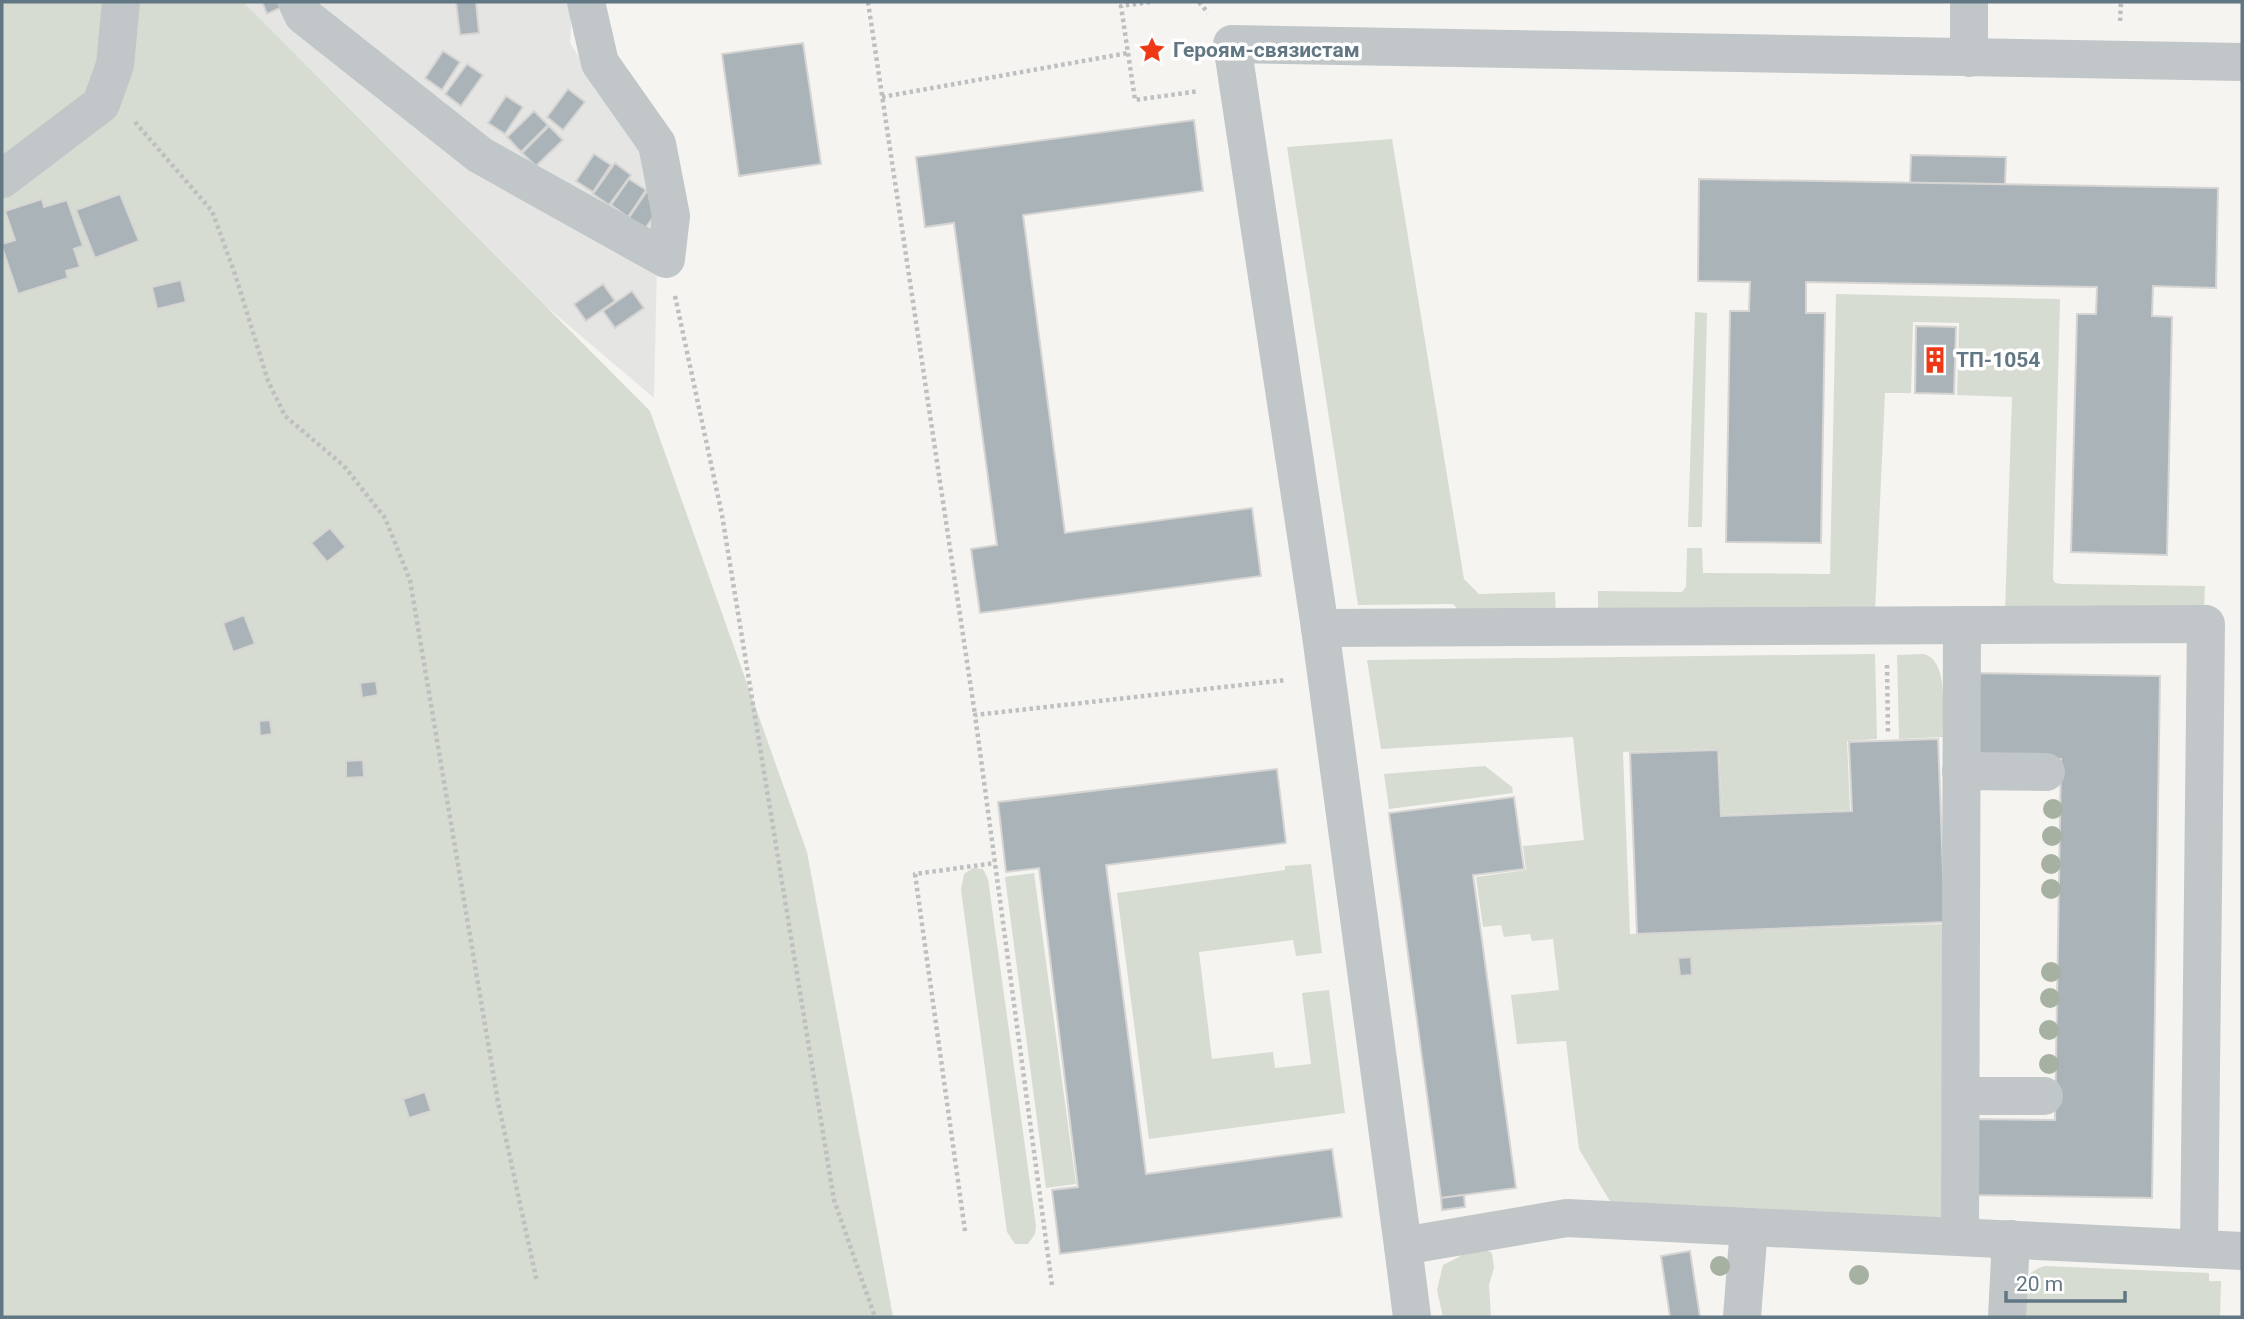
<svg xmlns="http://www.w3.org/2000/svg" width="2244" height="1319" font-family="Roboto,sans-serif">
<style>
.built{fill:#e5e6e4}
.green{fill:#d6dcd1}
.building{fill:#aab4b8;stroke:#d6d5d3;stroke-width:2}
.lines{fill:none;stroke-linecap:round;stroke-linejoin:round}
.path{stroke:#bdbfc1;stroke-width:4.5;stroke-dasharray:3.5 3.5;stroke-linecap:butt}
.minor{stroke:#c1c6c8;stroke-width:38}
.tree{fill:#a7b1a1}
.labels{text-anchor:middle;stroke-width:7;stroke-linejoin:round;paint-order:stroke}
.poi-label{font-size:21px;font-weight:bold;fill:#617783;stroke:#fff;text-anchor:start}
</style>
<rect width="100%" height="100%" fill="#f5f4f0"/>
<polygon class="built" points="188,2 573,2 570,43 659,177 654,398"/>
<g class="green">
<polygon points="2,2 243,2 650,411 807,852 893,1317 2,1317"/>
<polygon points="1392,139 1464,579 1479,594 1555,592 1556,614 1463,614 1453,604 1358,605 1287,147"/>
<polygon points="1836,294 2060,299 2053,579 2055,583 2062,584 2205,586 2204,609 2005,611 2012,397 1957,395 1959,323 1913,322 1911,393 1885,393 1875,612 1598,613 1598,591 1682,592 1686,587 1687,548 1702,548 1703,573 1830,574"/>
<polygon points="1695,312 1707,313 1702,527 1688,527"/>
<polygon points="1875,654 1877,739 1847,741 1850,810 1722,815 1719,749 1623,752 1630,934 1944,924 1943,1224 1614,1208 1579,1149 1566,1041 1517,1044 1511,995 1559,990 1553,939 1532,941 1530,934 1504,937 1501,925 1483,927 1476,877 1526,870 1523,846 1584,840 1573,737 1381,749 1367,660"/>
<path d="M1923 654C1950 659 1942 715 1943 737L1899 739 1897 655Z"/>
<polygon points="1485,766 1512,787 1513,793 1389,809 1384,774"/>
<polygon points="1311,864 1322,953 1296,956 1293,940 1199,952 1212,1059 1273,1052 1275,1068 1311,1064 1302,993 1329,990 1345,1113 1149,1139 1117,893 1285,870 1285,866"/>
<polygon points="973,868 983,869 988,879 1036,1226 1035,1234 1028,1244 1015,1244 1007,1232 961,890 964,874"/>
<polygon points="1034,873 1076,1184 1046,1188 1005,877"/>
<polygon points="1473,1244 1492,1253 1494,1268 1489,1285 1491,1317 1443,1317 1437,1290 1443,1265 1459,1257"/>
<path d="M2045 1266 2209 1273V1281H2221L2220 1317H2017C2020 1295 2019 1273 2045 1266Z"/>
</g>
<g class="building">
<polygon points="262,2 278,2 280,8 267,14"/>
<polygon points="456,2 476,2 479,33 460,35"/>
<polygon points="803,43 821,164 739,176 722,54"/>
<polygon points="443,51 460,62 442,90 425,78"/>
<polygon points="467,64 483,75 461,106 445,94"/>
<polygon points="568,89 585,102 563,130 547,117"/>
<polygon points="506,96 523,107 505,134 488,123"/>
<polygon points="534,111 548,125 521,152 507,137"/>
<polygon points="1194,120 1203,191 1023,215 1065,533 1252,508 1261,576 980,613 971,549 997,545 954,223 925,227 916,157"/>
<polygon points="549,126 563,140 536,166 522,153"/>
<polygon points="594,154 611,165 593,192 576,181"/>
<polygon points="1911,155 2006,157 2005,184 1910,183"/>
<polygon points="615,163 631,175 609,205 593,194"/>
<polygon points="629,179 646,190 628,217 611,205"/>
<polygon points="1699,179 2218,188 2216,288 2153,286 2152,316 2172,317 2167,555 2071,552 2077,314 2096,314 2097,287 1806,282 1806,313 1825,313 1821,543 1726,542 1730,311 1749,311 1750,282 1698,281"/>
<polygon points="647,191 664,202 642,233 626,222"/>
<polygon points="120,194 139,241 95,258 76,210"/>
<polygon points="42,199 44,207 67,200 83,246 74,249 80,267 66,271 68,278 18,294 2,247 2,244 15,240 5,211"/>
<polygon points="181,280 186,302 157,309 152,287"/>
<polygon points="603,284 615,301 586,321 574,304"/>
<polygon points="632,291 644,308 615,328 603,311"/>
<polygon points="1916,326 1956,327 1954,394 1915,393"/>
<polygon points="330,528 346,547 327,562 311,543"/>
<polygon points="244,615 255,644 233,652 223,623"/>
<polygon points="1975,673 2160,676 2152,1198 1969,1195 1970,1119 2055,1120 2061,759 1974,758"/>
<polygon points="376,681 378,695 362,698 360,683"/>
<polygon points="270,720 272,734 260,736 259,721"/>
<polygon points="1938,739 1945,922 1637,934 1630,753 1718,750 1721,816 1852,811 1849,742"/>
<polygon points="363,760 364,777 346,778 346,761"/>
<polygon points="1277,769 1286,843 1106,865 1146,1174 1332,1149 1342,1217 1060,1254 1052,1190 1078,1187 1039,868 1006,872 998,802"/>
<polygon points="1514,797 1524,869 1473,875 1516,1188 1441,1198 1389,813"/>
<polygon points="1691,957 1692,975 1680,976 1678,958"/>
<polygon points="425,1092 431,1111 409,1118 403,1099"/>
<polygon points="1464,1195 1465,1207 1442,1210 1441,1198"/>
<polygon points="1690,1251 1700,1317 1670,1317 1661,1256"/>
</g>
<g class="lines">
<g class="path">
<polyline points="868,2 975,715"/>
<polyline points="1150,2 1121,6 1135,100 1199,91"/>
<polyline points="1199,2 1208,13"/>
<polyline points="2120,21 2121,2"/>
<polyline points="882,97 1128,53"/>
<polyline points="135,122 212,211 235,274 268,381 285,416 344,466 385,518 410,580 498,1102 537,1282"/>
<polyline points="675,296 722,515 834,1200 875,1317"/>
<polyline points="1887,665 1888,732"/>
<polyline points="965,1231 915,874 995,863"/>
<polyline points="1052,1285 975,715 1286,680"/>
</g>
<g class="minor">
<polyline points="297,2 303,15 480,155 666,259 671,216 657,144 600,63 586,2"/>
<polyline points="1969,2 1969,58"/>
<polyline points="2242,62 1232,44 1320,628 1403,1246 1567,1218 2242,1251"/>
<polyline points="2,179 101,104 115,65 121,2"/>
<polyline points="1320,628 2206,624 2199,1249"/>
<polyline points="1961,771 2046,772"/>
<polyline points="1961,1096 2044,1096"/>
<polyline points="1960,1237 1962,625"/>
<polyline points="1403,1246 1412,1317"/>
<polyline points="1742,1317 1749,1227"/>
<polyline points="2007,1317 2011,1239"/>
</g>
</g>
<g class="tree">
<circle cx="2053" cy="809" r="10"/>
<circle cx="2052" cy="836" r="10"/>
<circle cx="2051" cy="864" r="10"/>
<circle cx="2051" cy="889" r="10"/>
<circle cx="2051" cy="972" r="10"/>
<circle cx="2050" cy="998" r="10"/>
<circle cx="2049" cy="1030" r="10"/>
<circle cx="2049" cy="1064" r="10"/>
<circle cx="1720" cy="1266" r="10"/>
<circle cx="1859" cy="1275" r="10"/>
</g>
<defs>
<symbol id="sight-bare" viewBox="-9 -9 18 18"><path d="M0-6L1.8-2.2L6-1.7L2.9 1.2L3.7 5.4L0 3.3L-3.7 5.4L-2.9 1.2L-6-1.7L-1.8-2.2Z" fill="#ef3916" stroke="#fff" stroke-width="2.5" paint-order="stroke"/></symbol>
<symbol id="building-bare" viewBox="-9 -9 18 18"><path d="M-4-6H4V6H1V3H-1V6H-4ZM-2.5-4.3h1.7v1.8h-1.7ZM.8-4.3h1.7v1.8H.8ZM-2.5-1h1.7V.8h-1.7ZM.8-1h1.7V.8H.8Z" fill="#ef3916" stroke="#fff" stroke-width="2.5" paint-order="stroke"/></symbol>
</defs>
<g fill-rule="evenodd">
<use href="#sight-bare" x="1133" y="31" width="38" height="38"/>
<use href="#building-bare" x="1916" y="341" width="38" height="38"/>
</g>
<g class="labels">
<g class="poi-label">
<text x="1173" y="57">Героям-связистам</text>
<text x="1956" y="367">ТП-1054</text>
</g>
</g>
<rect width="2244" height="1319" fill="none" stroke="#617783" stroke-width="7"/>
<path d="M2006 1291v10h119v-10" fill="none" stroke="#617783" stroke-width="3.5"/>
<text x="2016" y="1291" font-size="21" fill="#617783" stroke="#ffffff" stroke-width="5" paint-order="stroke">20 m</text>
</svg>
